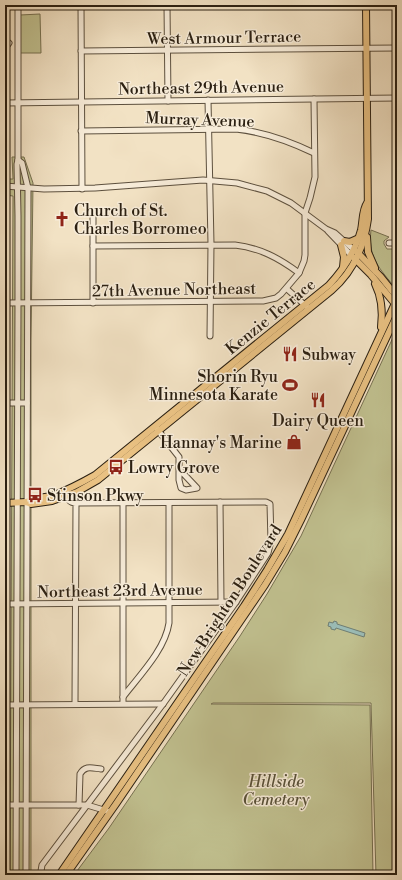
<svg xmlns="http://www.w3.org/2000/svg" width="402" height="880" font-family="'Libre Bodoni',serif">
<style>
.green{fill:#c1c190;stroke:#767051}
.water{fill:#9bbdb7;stroke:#6e7e75}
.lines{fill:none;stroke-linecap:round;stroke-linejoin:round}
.minor-casing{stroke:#5d503e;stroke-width:7}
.major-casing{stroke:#2b2012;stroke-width:8}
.minor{stroke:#f7ecd9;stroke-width:5}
.major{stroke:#e9c182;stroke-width:6}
.labels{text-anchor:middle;stroke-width:3;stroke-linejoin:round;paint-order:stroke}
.street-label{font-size:16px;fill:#2b2012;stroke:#f7ecd9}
.poi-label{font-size:16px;fill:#2b2012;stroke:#f7ecd9;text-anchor:start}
.park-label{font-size:16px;font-style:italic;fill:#585038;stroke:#f7ecd9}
</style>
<rect width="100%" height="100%" fill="#f2e2c4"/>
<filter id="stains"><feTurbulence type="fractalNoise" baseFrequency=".005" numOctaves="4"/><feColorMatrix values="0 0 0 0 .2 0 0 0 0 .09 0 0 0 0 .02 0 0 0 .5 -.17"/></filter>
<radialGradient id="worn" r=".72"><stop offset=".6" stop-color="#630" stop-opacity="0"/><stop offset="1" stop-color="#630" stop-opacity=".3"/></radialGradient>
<g class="green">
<polygon points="40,14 41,53 20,53 20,15"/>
<polygon points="12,157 24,157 33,183 31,339 31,875 10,875 13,196 5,195 5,179 13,179"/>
<path d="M371 230 389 237 384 241V244L387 249H393L397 245V285H393C377 266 368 255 371 230Z"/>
<polygon points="396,331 397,875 376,875 371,703 213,703 211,704 370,705 373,875 74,875 109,828 240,636 267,594 301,536"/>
</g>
<polygon class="water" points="334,621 337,622 337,624 365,633 364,637 336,628 335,630 331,629 331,627 328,626 329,622 333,623"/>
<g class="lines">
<defs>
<g id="minor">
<polyline points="81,5 82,189"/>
<polyline points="167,5 168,101"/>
<polyline points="5,48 9,43"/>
<polyline points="81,51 397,48"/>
<polyline points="208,100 211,244 210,336"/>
<polyline points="5,103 397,98"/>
<path d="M81 131 236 129C264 132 289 141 314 153"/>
<polyline points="18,160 22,163 28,188 26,875"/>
<polyline points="5,186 44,189 95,188 203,180 237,183 267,191 291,203 326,229 335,233 354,250"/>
<polyline points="328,231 351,255"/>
<polyline points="389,243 397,243"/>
<path d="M93 246 235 245C260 248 279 258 299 273"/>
<polyline points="287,289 307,307"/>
<polyline points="5,303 263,301 276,298 281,294 299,273 304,261 305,255 305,213 310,198 315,177 314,99"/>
<polyline points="93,303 93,218"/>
<polyline points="5,403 27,403"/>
<polyline points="157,429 179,457 179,480 181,488 186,490 197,488 179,469"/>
<path d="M66 492C67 499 69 503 76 503L75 703"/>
<polyline points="220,502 221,602"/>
<polyline points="123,503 123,703"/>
<polyline points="5,604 236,602"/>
<path d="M123 697C139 676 165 650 169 623V503"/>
<polyline points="5,705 163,704"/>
<polyline points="5,805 87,805 107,811"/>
<path d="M79 805 80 774C85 765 92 768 101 769"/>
<polyline points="41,871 42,865 163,704 236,602 268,553 271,541 270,504 266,502 76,503"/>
<polyline points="16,875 18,303 18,216 17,164 18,160 18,5"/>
</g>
<g id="major">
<polyline points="367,237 368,252 375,268"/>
<polyline points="344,241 350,242 359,238"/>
<polyline points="341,245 344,257 343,267"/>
<polyline points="357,252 381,277 397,297"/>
<polyline points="354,258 371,275 396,305"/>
<path d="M375 284C382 298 383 311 381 327"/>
<path d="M27 502C34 497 43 498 52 496 67 490 81 483 95 475L329 285C344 269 355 252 361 230 363 221 362 210 367 203"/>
<path d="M5 503 27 502 31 504 52 501 77 492 98 480 331 291C353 272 364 248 368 219L366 5"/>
<polyline points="59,875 244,606 267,570 288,534 397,299"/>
<polyline points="66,875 116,804 265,585 285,552 301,520 397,315"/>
</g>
</defs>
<use href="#minor" class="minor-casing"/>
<use href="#major" class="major-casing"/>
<use href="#minor" class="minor"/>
<use href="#major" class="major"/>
</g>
<defs>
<symbol id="church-bare" viewBox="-9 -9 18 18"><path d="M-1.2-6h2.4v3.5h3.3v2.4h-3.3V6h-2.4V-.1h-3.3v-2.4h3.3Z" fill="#8f2418" stroke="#f7ecd9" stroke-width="2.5" paint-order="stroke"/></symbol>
<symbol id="restaurant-bare" viewBox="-9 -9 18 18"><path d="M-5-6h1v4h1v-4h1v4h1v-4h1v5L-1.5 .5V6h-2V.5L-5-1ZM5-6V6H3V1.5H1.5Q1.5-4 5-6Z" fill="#8f2418" stroke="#f7ecd9" stroke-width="2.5" paint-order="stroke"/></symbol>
<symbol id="stadium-bare" viewBox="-9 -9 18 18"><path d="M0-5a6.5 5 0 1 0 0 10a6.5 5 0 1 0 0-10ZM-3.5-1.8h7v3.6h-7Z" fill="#8f2418" stroke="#f7ecd9" stroke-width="2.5" paint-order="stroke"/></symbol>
<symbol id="shop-bare" viewBox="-9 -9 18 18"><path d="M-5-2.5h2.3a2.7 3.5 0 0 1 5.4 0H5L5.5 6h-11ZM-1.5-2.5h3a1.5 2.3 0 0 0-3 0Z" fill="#8f2418" stroke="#f7ecd9" stroke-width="2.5" paint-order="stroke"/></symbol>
<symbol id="bus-bare" viewBox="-9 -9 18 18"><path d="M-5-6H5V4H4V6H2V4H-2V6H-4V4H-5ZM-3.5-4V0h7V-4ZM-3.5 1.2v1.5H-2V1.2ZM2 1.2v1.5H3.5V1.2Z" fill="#8f2418" stroke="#f7ecd9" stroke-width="2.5" paint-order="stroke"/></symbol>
</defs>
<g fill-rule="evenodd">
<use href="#church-bare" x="51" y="208" width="22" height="22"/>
<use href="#restaurant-bare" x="279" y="343" width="22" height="22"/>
<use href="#stadium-bare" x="279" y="374" width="22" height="22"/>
<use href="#restaurant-bare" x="307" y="389" width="22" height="22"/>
<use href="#shop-bare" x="283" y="431" width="22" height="22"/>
<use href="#bus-bare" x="105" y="456" width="22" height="22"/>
<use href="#bus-bare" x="24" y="484" width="22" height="22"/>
</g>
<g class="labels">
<g class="street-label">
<text transform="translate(224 37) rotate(-1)" y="6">West Armour Terrace</text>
<text transform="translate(201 87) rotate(-1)" y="6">Northeast 29th Avenue</text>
<text transform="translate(200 119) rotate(2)" y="6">Murray Avenue</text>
<text transform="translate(174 289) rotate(-1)" y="6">27th Avenue Northeast</text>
<text transform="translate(270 316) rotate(-39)" y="6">Kenzie Terrace</text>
<text transform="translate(120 590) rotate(-1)" y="6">Northeast 23rd Avenue</text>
<text transform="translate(229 600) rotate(-57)" y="6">New Brighton Boulevard</text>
</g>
<g class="poi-label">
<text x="74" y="216">Church of St.<tspan x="74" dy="18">Charles Borromeo</tspan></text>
<text x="302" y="360">Subway</text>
<text x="278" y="382" text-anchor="end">Shorin Ryu<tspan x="278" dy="18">Minnesota Karate</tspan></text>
<text x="318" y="426" text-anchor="middle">Dairy Queen</text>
<text x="282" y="448" text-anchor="end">Hannay's Marine</text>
<text x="128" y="473">Lowry Grove</text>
<text x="47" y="501">Stinson Pkwy</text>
</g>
<g class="park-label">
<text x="276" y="787">Hillside<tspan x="276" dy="18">Cemetery</tspan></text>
</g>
</g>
<rect width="402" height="880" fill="none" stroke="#f2e2c4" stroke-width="20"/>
<rect x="6" y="6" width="390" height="868" fill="none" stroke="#2b2012" stroke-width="2"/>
<rect x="10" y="10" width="382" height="860" fill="none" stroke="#2b2012"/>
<rect width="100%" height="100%" filter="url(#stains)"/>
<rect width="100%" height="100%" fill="url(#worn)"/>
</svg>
